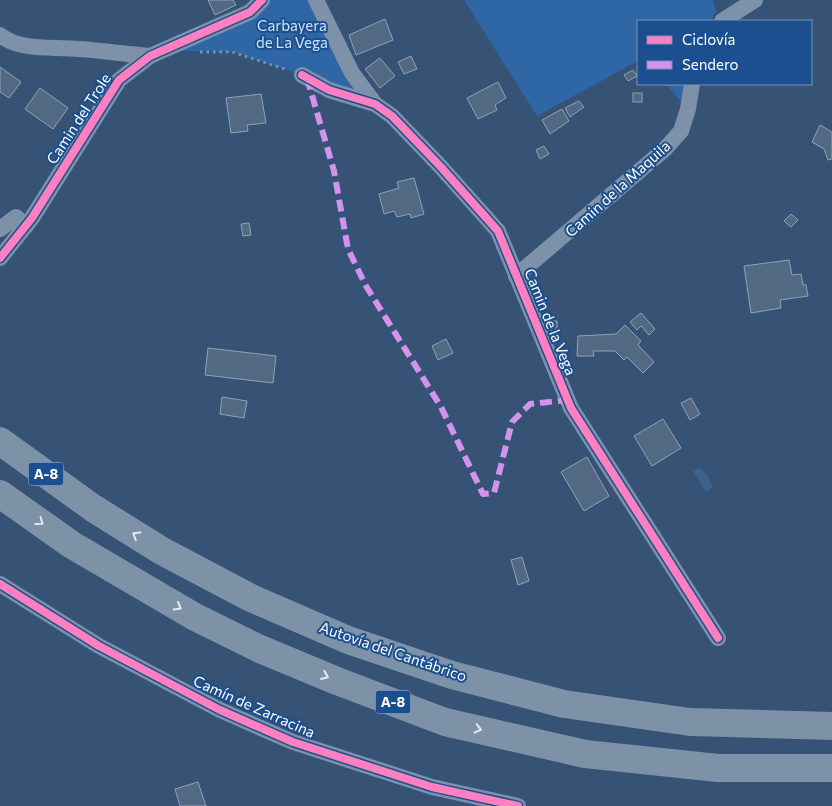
<svg xmlns="http://www.w3.org/2000/svg" width="832" height="806" font-family="Commissioner,sans-serif">
<style>
.green{fill:#2f66a5}
.water{fill:#3b618d}
.building{fill:#526984;stroke:#92a2b6}
.lines{fill:none;stroke-linecap:round;stroke-linejoin:round}
.path{stroke:#7d92a8;stroke-width:3;stroke-dasharray:2.5 4;stroke-linecap:butt}
.minor{stroke:#7d92a8;stroke-width:16}
.motorway{stroke:#7e92a7;stroke-width:28}
.quiet{stroke:#d193ec;stroke-width:6;stroke-dasharray:12 6;stroke-linecap:butt}
.cycleway-casing{stroke:#1b4f8f;stroke-width:11}
.cycleway{stroke:#ff80c0;stroke-width:8}
.oneway{stroke:#e5e9ed}
.labels{text-anchor:middle;stroke-width:4;stroke-linejoin:round;paint-order:stroke}
.shield{fill:#1b4f8f;stroke:#bbcadd;stroke-width:1}
.shield-label{font-size:14px;font-weight:bold;fill:#fff}
.park-label{font-size:15px;fill:#cfe3fa;stroke:#1b4f8f}
.street-label{font-size:15px;fill:#fff;stroke:#1b4f8f}
</style>
<rect width="100%" height="100%" fill="#365274"/>
<g class="green">
<polygon points="262,0 316,0 375,104 302,75 232,52 182,51 174,45"/>
<polygon points="464,0 713,0 716,12 710,21 638,21 638,61 537,116"/>
<polygon points="666,84 687,84 683,104"/>
</g>
<polygon class="water" points="700,467 708,476 713,487 706,492 693,471"/>
<g class="building">
<polygon points="208,0 233,0 236,5 215,15"/>
<polygon points="385,19 393,40 356,55 349,35"/>
<polygon points="411,56 417,69 404,74 398,62"/>
<polygon points="380,58 395,76 380,88 365,69"/>
<polygon points="0,67 21,82 9,98 0,92"/>
<polygon points="633,70 637,76 628,81 624,75"/>
<polygon points="498,82 506,98 495,105 497,110 478,119 467,98"/>
<polygon points="40,88 68,108 53,129 25,109"/>
<rect x="633" y="93" width="9" height="9"/>
<polygon points="261,94 266,123 247,125 248,131 231,133 226,98"/>
<polygon points="579,101 584,107 570,117 565,108"/>
<polygon points="562,109 569,121 550,134 542,120"/>
<polygon points="820,125 832,132 832,159 828,160 824,149 812,142"/>
<polygon points="544,146 549,154 540,159 536,150"/>
<polygon points="414,178 424,214 411,218 410,214 397,217 394,211 384,214 379,194 399,188 397,182"/>
<polygon points="791,214 798,220 791,227 784,221"/>
<polygon points="249,223 251,235 243,236 241,224"/>
<polygon points="789,260 792,275 801,274 803,285 806,285 808,296 780,300 781,308 751,313 744,266"/>
<polygon points="641,313 655,329 649,335 641,326 637,330 630,322"/>
<polygon points="551,321 557,321 557,337 551,336"/>
<polygon points="625,325 641,341 638,345 654,362 643,373 627,357 624,360 615,351 593,351 594,356 577,356 578,336 616,334"/>
<polygon points="446,339 453,353 438,360 432,346"/>
<polygon points="208,348 276,356 273,383 205,375"/>
<polygon points="222,397 247,401 244,418 220,414"/>
<polygon points="691,398 700,414 690,420 681,403"/>
<polygon points="663,419 681,448 652,466 634,436"/>
<polygon points="587,457 609,496 584,511 561,472"/>
<polygon points="522,557 529,581 518,585 511,560"/>
<polygon points="198,782 206,806 180,806 175,789"/>
</g>
<g class="lines">
<polyline class="path" points="200,52 232,52 288,70"/>
<g class="minor">
<polyline points="316,0 352,73 375,104"/>
<polyline points="722,21 755,0"/>
<path d="M0 35C22 52 53 46 80 49 103 51 127 54 150 56"/>
<polyline points="302,75 329,90 375,104 392,116 440,166 498,231 571,408 718,638"/>
<polyline points="0,229 16,217 26,226"/>
<polyline points="0,258 32,218 119,80 150,56 250,12 262,0"/>
<polyline points="516,276 665,149 681,131 688,109 692,84"/>
<polyline points="0,584 99,646 220,710 293,742 432,787 518,806"/>
</g>
<g class="motorway">
<polyline points="0,441 93,508 162,551 251,598 348,640 452,675 564,704 690,722 832,726"/>
<polyline points="0,494 72,545 195,617 260,649 337,681 445,722 585,754 718,768 832,768"/>
</g>
<polyline class="quiet" points="307,78 334,171 348,249 366,286 441,407 483,494 494,493 512,422 530,404 567,400"/>
<defs>
<g id="cycleway">
<polyline points="302,75 329,90 375,104 392,116 440,166 498,231 571,408 718,638"/>
<polyline points="0,258 32,218 119,80 150,56 250,12 262,0"/>
<polyline points="0,584 99,646 220,710 293,742 432,787 518,806"/>
</g>
</defs>
<use href="#cycleway" class="cycleway-casing"/>
<use href="#cycleway" class="cycleway"/>
</g>
<defs><path id="oneway-chevron" d="M-2-3.5L2.5 0L-2 3.5" fill="none" stroke-width="1.6" stroke-linecap="round" stroke-linejoin="round" transform="scale(1.25)"/></defs>
<g class="oneway">
<use href="#oneway-chevron" transform="translate(40 522) rotate(36)"/>
<use href="#oneway-chevron" transform="translate(136 535) rotate(-148)"/>
<use href="#oneway-chevron" transform="translate(178 607) rotate(30)"/>
<use href="#oneway-chevron" transform="translate(325 676) rotate(23)"/>
<use href="#oneway-chevron" transform="translate(478 729) rotate(13)"/>
</g>
<g class="labels">
<g class="shield">
<rect x="28.5" y="462.5" width="35" height="23" rx="4"/>
<rect x="375.5" y="690.5" width="35" height="23" rx="4"/>
</g>
<g class="shield-label">
<text x="46" y="479">A-8</text>
<text x="393" y="707">A-8</text>
</g>
<g class="park-label">
<text x="292" y="31">Carbayera<tspan x="292" dy="17">de La Vega</tspan></text>
</g>
<g class="street-label">
<text transform="translate(79 119) rotate(-57)" y="5">Camin del Trole</text>
<text transform="translate(618 189) rotate(-42)" y="5">Camin de la Maquila</text>
<text transform="translate(550 322) rotate(68)" y="5">Camin de la Vega</text>
<text transform="translate(393 652) rotate(19)" y="5">Autovía del Cantábrico</text>
<text transform="translate(254 707) rotate(24)" y="5">Camín de Zarracina</text>
</g>
</g>
<rect x="637" y="20" width="175" height="65" fill="#1b4f8f" stroke="#7695bc"/>
<rect x="647" y="36" width="25" height="8" fill="#ff80c0" stroke="#7695bc"/>
<text x="682" y="45" font-size="15" fill="#ffffff">Ciclovía</text>
<rect x="647" y="61" width="25" height="8" fill="#d193ec" stroke="#7695bc"/>
<text x="682" y="70" font-size="15" fill="#ffffff">Sendero</text>
</svg>
